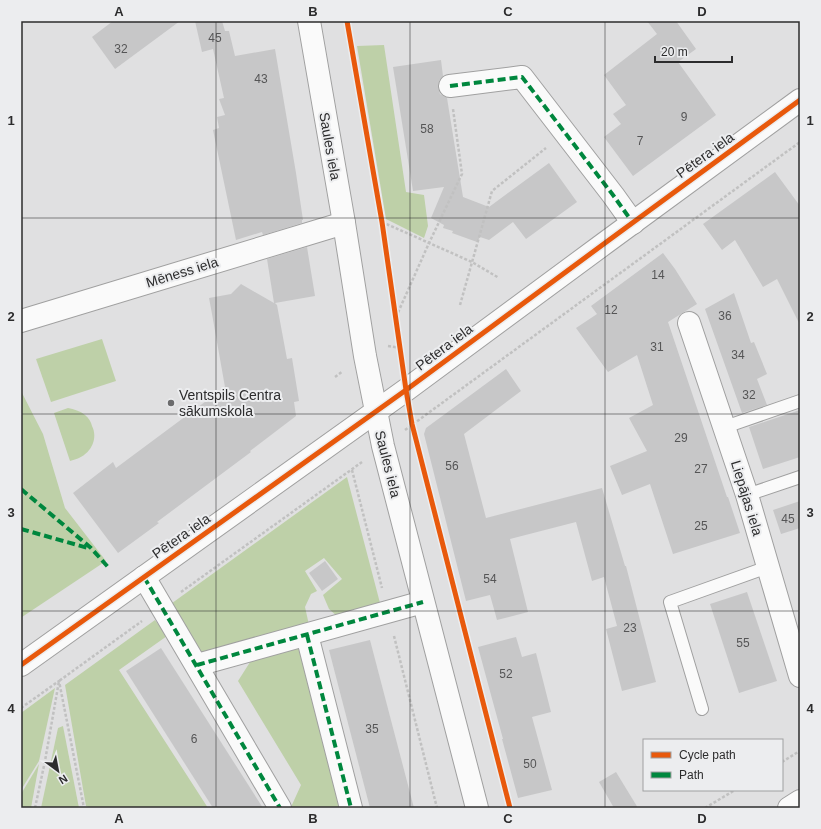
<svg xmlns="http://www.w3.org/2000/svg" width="821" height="829" font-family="Arial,sans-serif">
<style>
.green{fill:#bed0a8}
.building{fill:#c7c7c8}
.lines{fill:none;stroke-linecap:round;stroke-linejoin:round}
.lane-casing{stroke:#a0a0a0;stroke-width:14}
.street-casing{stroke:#a0a0a0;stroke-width:24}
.secondary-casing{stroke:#a0a0a0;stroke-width:24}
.path{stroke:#c1c1c1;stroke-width:2.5;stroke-dasharray:3 2;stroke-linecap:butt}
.lane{stroke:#fafafa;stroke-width:12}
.street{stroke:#fafafa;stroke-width:22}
.secondary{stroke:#fafafa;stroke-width:22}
.quiet{stroke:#00873e;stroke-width:4;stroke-dasharray:8 4;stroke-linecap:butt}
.cycleway-casing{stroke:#ecedef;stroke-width:8}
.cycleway{stroke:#e8590c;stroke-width:5}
.grid{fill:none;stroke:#2c2c2d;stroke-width:1;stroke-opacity:0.55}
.poi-dot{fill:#6b6b6c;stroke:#ecedef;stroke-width:1.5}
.labels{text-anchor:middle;stroke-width:4;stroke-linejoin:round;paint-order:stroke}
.number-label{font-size:12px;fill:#555556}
.street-label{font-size:14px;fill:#2c2c2d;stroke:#ecedef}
.poi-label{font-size:14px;fill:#2c2c2d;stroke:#ecedef;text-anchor:start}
.neatline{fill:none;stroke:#2c2c2d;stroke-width:1.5}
.grid-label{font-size:13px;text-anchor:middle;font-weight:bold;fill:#2c2c2d}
</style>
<rect width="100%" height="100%" fill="#e0e0e1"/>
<g class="green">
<polygon points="384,45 406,192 424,195 428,226 424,238 386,219 357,46"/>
<polygon points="102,339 116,381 51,402 36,359"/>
<polygon points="21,391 43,434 65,508 106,561 22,617 21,616"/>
<path d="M68 408C74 409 80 411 85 415 89 418 91 422 92 426 98 438 92 452 79 458 77 459 73 460 70 461L54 413Z"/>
<polygon points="347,477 380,603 338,617 329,609 323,595 342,579 324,558 305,571 317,591 311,594 305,607 309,625 198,655 168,606"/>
<polygon points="155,620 167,636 119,670 208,808 92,808 86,806 65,685"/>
<polygon points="298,647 344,808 291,808 291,807 301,785 238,681 252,659"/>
<polygon points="55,688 39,761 21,790 21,713"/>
<polygon points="63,726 79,808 41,808 58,728"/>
<polygon points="39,764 31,808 21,808 21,794"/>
</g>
<g class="building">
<polygon points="113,21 180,21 115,69 92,37"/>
<polygon points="195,21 222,21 225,31 229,31 235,56 275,49 296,173 303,220 302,220 302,223 263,235 262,232 236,240 213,130 219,128 217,117 225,115 219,99 224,98 213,49 202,52"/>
<polygon points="647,21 676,21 696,49 678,62 716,115 633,176 604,137 621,124 613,114 626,105 604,75 657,34"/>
<polygon points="441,60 443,76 439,81 438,88 440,94 447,98 463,197 489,207 549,163 577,202 526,239 513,222 489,240 480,237 477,242 452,233 453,231 443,228 444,225 431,218 444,187 413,191 393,67"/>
<polygon points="775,172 800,206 800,325 777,279 763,287 735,240 722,250 703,224"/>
<polygon points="307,247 315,296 275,303 277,305 287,359 292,358 299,401 294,402 296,416 250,451 251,452 157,522 159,523 118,553 73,493 113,462 116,468 225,387 212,314 209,298 231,294 241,284 274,303 267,259"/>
<polygon points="663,253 675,269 697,304 668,322 727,497 728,497 740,533 673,554 650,484 622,495 610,466 647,451 629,418 653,405 637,355 608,372 576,328 597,314 591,306"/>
<polygon points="734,293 751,343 754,342 767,374 757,379 767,405 742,413 705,309"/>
<polygon points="506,369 521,391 464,434 486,518 602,488 625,566 626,566 656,682 622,691 606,629 617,626 604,577 592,581 576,522 510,539 528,612 497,620 490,595 466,601 424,434 426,428"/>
<polygon points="800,410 800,457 763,469 749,427"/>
<polygon points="800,501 800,528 781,534 773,510"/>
<polygon points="325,561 338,579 322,591 309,573"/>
<polygon points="747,592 777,681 739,693 710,604"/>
<polygon points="516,637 522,657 536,653 551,712 532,717 552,790 518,798 502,739 503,739 491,695 478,647"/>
<polygon points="370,640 414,808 370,808 329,650"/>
<polygon points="161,648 263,808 213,808 126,671"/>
<polygon points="616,772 638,808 614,808 599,782"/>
</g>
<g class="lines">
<defs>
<g id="lane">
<polyline points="725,427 800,401"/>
<polyline points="747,495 800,477"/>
<polyline points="702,709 670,602 768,567"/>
</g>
<g id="street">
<polyline points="450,86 522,77 613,195 633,223"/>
<polyline points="21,321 344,223"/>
<polyline points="689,323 747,495 800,676"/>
<polyline points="144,577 280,808"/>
<polyline points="307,635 351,808"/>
<polyline points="21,665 406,390 605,243 800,100"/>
<polyline points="197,665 423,602"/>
</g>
<g id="secondary">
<polyline points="309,21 344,223 365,356 383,446 477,808"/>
<polyline points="789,808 800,801"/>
</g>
</defs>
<use href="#lane" class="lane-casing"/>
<use href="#street" class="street-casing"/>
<use href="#secondary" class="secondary-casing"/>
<g class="path">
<polyline points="382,222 472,262 499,278"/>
<polyline points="460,305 492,191 546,148"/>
<polyline points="396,317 429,243 462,174 453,109"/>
<polyline points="388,346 401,348"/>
<polyline points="335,377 343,371"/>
<polyline points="405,430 800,142"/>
<polyline points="352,470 382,588"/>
<polyline points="181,592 362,462"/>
<polyline points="394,636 437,808"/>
<polyline points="21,708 59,681 84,808"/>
<polyline points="782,762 798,752"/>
<polyline points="35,808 45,761 59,681 142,621"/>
<polyline points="705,808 735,790"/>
</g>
<use href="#lane" class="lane"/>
<use href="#street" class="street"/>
<use href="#secondary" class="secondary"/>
<g class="quiet">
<polyline points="450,86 522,77 613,195 633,223"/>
<polyline points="21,489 91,548 108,567"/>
<polyline points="21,529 88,548"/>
<polyline points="144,577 280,808"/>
<polyline points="307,635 351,808"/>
<polyline points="197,665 423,602"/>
</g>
<defs>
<g id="cycleway">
<polyline points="347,21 382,222 406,390 412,424 510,808"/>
<polyline points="21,665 406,390 605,243 800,100"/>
</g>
</defs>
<use href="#cycleway" class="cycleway-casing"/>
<use href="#cycleway" class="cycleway"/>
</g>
<path class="grid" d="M216 21V808M410 21V808M605 21V808M21 218H800M21 414H800M21 611H800"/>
<circle class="poi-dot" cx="171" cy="403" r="4"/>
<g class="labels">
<g class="number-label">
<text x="215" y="42">45</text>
<text x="121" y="53">32</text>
<text x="261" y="83">43</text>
<text x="684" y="121">9</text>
<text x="427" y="133">58</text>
<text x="640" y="145">7</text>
<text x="658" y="279">14</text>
<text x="611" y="314">12</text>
<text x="725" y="320">36</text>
<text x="657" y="351">31</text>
<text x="738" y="359">34</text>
<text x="749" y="399">32</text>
<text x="681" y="442">29</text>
<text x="452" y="470">56</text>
<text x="701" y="473">27</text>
<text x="788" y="523">45</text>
<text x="701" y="530">25</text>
<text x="490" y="583">54</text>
<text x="630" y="632">23</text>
<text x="743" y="647">55</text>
<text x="506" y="678">52</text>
<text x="372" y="733">35</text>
<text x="194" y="743">6</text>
<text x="530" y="768">50</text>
</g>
<g class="street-label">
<text transform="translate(330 146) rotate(80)" y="5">Saules iela</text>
<text transform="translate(705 155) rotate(-36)" y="5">Pētera iela</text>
<text transform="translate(182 272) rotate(-17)" y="5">Mēness iela</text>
<text transform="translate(444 347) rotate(-37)" y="5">Pētera iela</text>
<text transform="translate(388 464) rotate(76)" y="5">Saules iela</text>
<text transform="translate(747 498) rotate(73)" y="5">Liepājas iela</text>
<text transform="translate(181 536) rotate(-35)" y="5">Pētera iela</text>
</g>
<g class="poi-label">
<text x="179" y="400">Ventspils Centra<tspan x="179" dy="16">sākumskola</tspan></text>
</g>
</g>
<rect width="821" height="829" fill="none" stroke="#ecedef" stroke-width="44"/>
<rect x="643" y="739" width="140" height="52" fill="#ecedef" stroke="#9fa0a1"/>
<rect x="651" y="752" width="20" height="6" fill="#e8590c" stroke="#9fa0a1"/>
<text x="679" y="759" font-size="12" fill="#2c2c2d">Cycle path</text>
<rect x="651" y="772" width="20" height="6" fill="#00873e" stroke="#9fa0a1"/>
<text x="679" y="779" font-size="12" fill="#2c2c2d">Path</text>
<g transform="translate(58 771) rotate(148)" stroke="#ecedef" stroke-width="3" paint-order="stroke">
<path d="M0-3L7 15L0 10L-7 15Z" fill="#2c2c2d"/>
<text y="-6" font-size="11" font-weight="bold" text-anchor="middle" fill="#2c2c2d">N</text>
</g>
<path d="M655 56v6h77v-6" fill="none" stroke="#2c2c2d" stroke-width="2"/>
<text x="661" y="56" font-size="12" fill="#2c2c2d" stroke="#ecedef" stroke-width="3" paint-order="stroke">20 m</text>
<rect x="22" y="22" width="777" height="785" class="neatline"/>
<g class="grid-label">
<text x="119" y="16">A</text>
<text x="313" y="16">B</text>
<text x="508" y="16">C</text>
<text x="702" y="16">D</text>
<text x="11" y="125">1</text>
<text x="810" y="125">1</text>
<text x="11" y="321">2</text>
<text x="810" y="321">2</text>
<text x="11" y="517">3</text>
<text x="810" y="517">3</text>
<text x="11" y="713">4</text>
<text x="810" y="713">4</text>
<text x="119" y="823">A</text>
<text x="313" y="823">B</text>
<text x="508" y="823">C</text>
<text x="702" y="823">D</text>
</g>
</svg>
